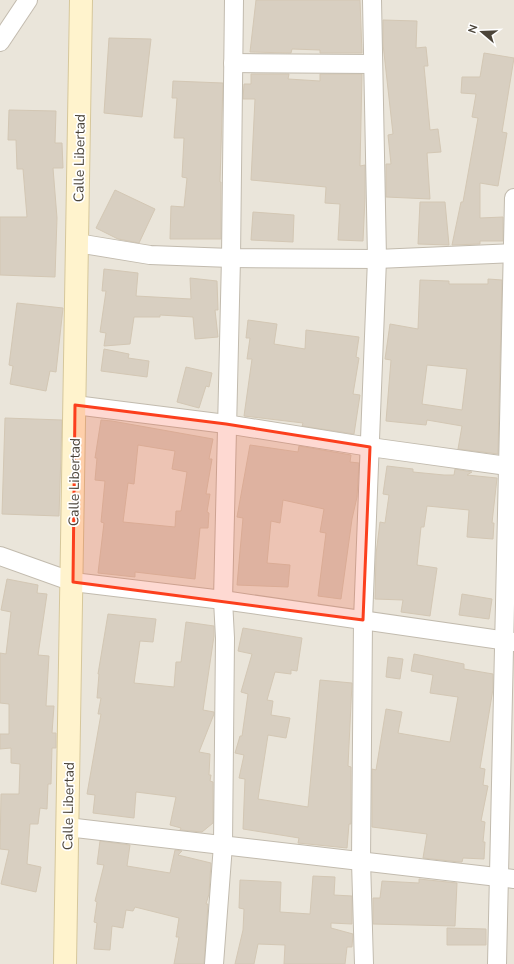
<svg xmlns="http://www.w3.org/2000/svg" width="514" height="964" font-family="'Nunito Sans',sans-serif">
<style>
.residential{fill:#eae5da}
.building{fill:#d8cfc1;stroke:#d3c7b4;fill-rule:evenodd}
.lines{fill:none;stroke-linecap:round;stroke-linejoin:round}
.street-casing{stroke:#c2bbae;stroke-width:20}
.secondary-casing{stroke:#d6c79b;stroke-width:24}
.street{stroke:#fff;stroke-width:18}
.secondary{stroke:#fff3cd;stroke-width:22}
.marked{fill:#fc3f1d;fill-opacity:0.2;stroke:#fc3f1d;stroke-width:3;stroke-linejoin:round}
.labels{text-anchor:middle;stroke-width:3.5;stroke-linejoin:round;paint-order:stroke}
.street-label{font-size:14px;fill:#4b4439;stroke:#fff}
</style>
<rect width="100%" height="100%" fill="#f6f3ec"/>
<rect class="residential" x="0" y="0" width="514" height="964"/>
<g class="building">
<polygon points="256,0 360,0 362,53 320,53 320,50 292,49 291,53 250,52"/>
<polygon points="383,20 417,21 416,48 426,47 428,66 424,66 430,130 438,129 441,152 427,153 430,199 386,197 386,164 391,164 388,135 393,134 383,44"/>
<polygon points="109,38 151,39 142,117 104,113"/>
<polygon points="484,53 514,58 502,132 507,133 498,186 480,183 480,218 503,217 503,241 480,241 480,244 452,245 461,202 463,202 478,118 472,117 476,94 461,93 462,77 480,77"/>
<polygon points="251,74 289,74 288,79 320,81 320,74 362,74 360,166 365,165 365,198 363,241 338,240 340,204 325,203 326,187 251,180 255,99 243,99 244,84 251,84"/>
<polygon points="173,81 223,83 220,182 221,182 221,239 170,239 171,206 184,207 187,178 182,177 184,138 174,138 177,98 172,98"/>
<polygon points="9,110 56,111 55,143 62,143 63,168 53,168 57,218 55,277 0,275 0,217 27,217 23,169 17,169 16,140 8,140"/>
<polygon points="115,190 155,209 139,243 118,239 96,228"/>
<polygon points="420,202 445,202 449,245 418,244"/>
<polygon points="253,212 294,215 293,242 251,240"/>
<polygon points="104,269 138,273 136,296 191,299 190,278 217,281 218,310 215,310 218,337 195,339 193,317 160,315 160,317 134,317 130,344 104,346 106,333 100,332 106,291 102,291"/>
<path d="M488 279 502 280 498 454 458 449 462 426 427 420 426 425 386 421 391 360 385 359 390 324 418 329 420 280 449 281V284H488ZM427 365 467 369 462 410 422 404Z"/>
<polygon points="17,303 63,308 56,372 50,371 46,391 10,384 13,366 9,365"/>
<polygon points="248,320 277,324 274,344 305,349 306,330 359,337 356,357 359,358 353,394 360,395 354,434 302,426 303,423 244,416 252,359 247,359 250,338 246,338"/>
<polygon points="104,349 129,354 128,358 149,361 147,377 101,371"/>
<polygon points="186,367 212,373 209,387 206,386 199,408 177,402"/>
<polygon points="5,418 62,420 59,516 2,514"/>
<path d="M101 420 112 421 213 439 209 459H212L206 494H210L207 512 209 513 208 528H200L195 579 135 572V577L98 573 104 523 101 522 105 481 95 480 97 458H95ZM138 445 175 451 172 469 187 472 181 511H176L175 527 123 522 128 483 134 484Z"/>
<polygon points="250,445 298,452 299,446 351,455 350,462 359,463 357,497 352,519 341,599 318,596 326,533 320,532 324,509 283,500 280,523 271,521 267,563 290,565 288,587 237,585 243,518 237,517"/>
<polygon points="387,466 413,469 413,472 444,475 454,475 455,469 472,472 467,475 497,478 492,523 494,523 493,539 467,537 469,510 427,506 424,527 421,527 417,565 437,568 430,616 401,612 403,600 375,599 376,554 380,522 385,523 389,495 383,494"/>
<polygon points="7,579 38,585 37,593 47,594 38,655 49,656 46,706 54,706 52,733 56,733 56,748 52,748 51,784 48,784 47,809 40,808 38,824 30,824 27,864 41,867 36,892 1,884 9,850 0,849 1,794 19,794 20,764 11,763 11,748 0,749 0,734 9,734 9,704 0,703 0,653 6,654 11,612 1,610"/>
<polygon points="462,594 492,599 489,619 459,615"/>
<polygon points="108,614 156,619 153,642 140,641 134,683 174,687 176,662 181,662 186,622 214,626 214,636 203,710 214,712 214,714 199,752 210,754 209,775 211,775 210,781 213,782 213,823 202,832 180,830 181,828 170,825 176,797 136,792 134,818 93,813 95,795 87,794 101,714 98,714 101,698 97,698 99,674 98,674"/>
<polygon points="243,628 302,638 297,671 291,670 291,674 275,672 267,700 273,701 271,715 290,718 286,738 268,735 258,799 308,807 320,680 352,683 348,766 351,767 351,824 349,824 347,848 298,843 299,838 243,829 245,779 239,778 244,755 235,753 240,736 242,736 248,694 241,692 252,654 238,651"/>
<polygon points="414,654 464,664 464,669 493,674 493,689 480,768 485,769 483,785 488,786 481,821 485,822 483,842 485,842 484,859 463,858 462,862 459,862 423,858 427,834 372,827 372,769 376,770 386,709 402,712 398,733 450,742 458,697 430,693 433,675 411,671"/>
<polygon points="388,657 403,659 400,679 386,677"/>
<polygon points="100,841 130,845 127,866 170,873 175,850 182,851 178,855 211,863 209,894 206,904 208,904 204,964 174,964 179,937 176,937 179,918 135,907 133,911 126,910 123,928 112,926 110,950 94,949 97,923 94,922 97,902 95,901 104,865 97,864"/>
<polygon points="313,876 335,877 334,895 352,896 352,924 331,923 331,928 353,934 352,947 347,947 345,964 284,964 285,945 258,944 254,964 235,964 243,930 244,909 239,908 240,880 281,882 280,912 310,914"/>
<polygon points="419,879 457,883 455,926 373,924 373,898 380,898 382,881 419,883"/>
<polygon points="447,928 486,929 486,945 447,945"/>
</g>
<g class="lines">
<defs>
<g id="street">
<polyline points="0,42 28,0"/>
<polyline points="233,63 373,64"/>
<polyline points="77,243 150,255 231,258 377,259 514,253"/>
<polyline points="75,405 226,424 370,447 514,467"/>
<polyline points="0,556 73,582 223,600 514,642"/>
<polyline points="67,827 514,879"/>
<polyline points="214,964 223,845 225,638 223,600 231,258 234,0"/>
<polyline points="364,964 361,861 363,620 377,259 372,0"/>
<polyline points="497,964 514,198"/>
</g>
<polyline id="secondary" points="65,964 81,0"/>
</defs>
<use href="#street" class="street-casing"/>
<use href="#secondary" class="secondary-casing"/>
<use href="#street" class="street"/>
<use href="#secondary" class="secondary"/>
</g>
<path class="marked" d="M75 405 226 424 370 447 363 620 73 582Z"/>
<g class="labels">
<g class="street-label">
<text transform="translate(79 158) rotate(-89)" y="5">Calle Libertad</text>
<text transform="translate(74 482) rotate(-89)" y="5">Calle Libertad</text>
<text transform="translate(68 806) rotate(-89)" y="5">Calle Libertad</text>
</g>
</g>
<g transform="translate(482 32) rotate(289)" stroke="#ffffff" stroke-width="3" paint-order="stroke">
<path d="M0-3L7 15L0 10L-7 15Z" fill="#4b4439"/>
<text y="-6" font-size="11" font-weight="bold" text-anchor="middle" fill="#4b4439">N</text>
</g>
</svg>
